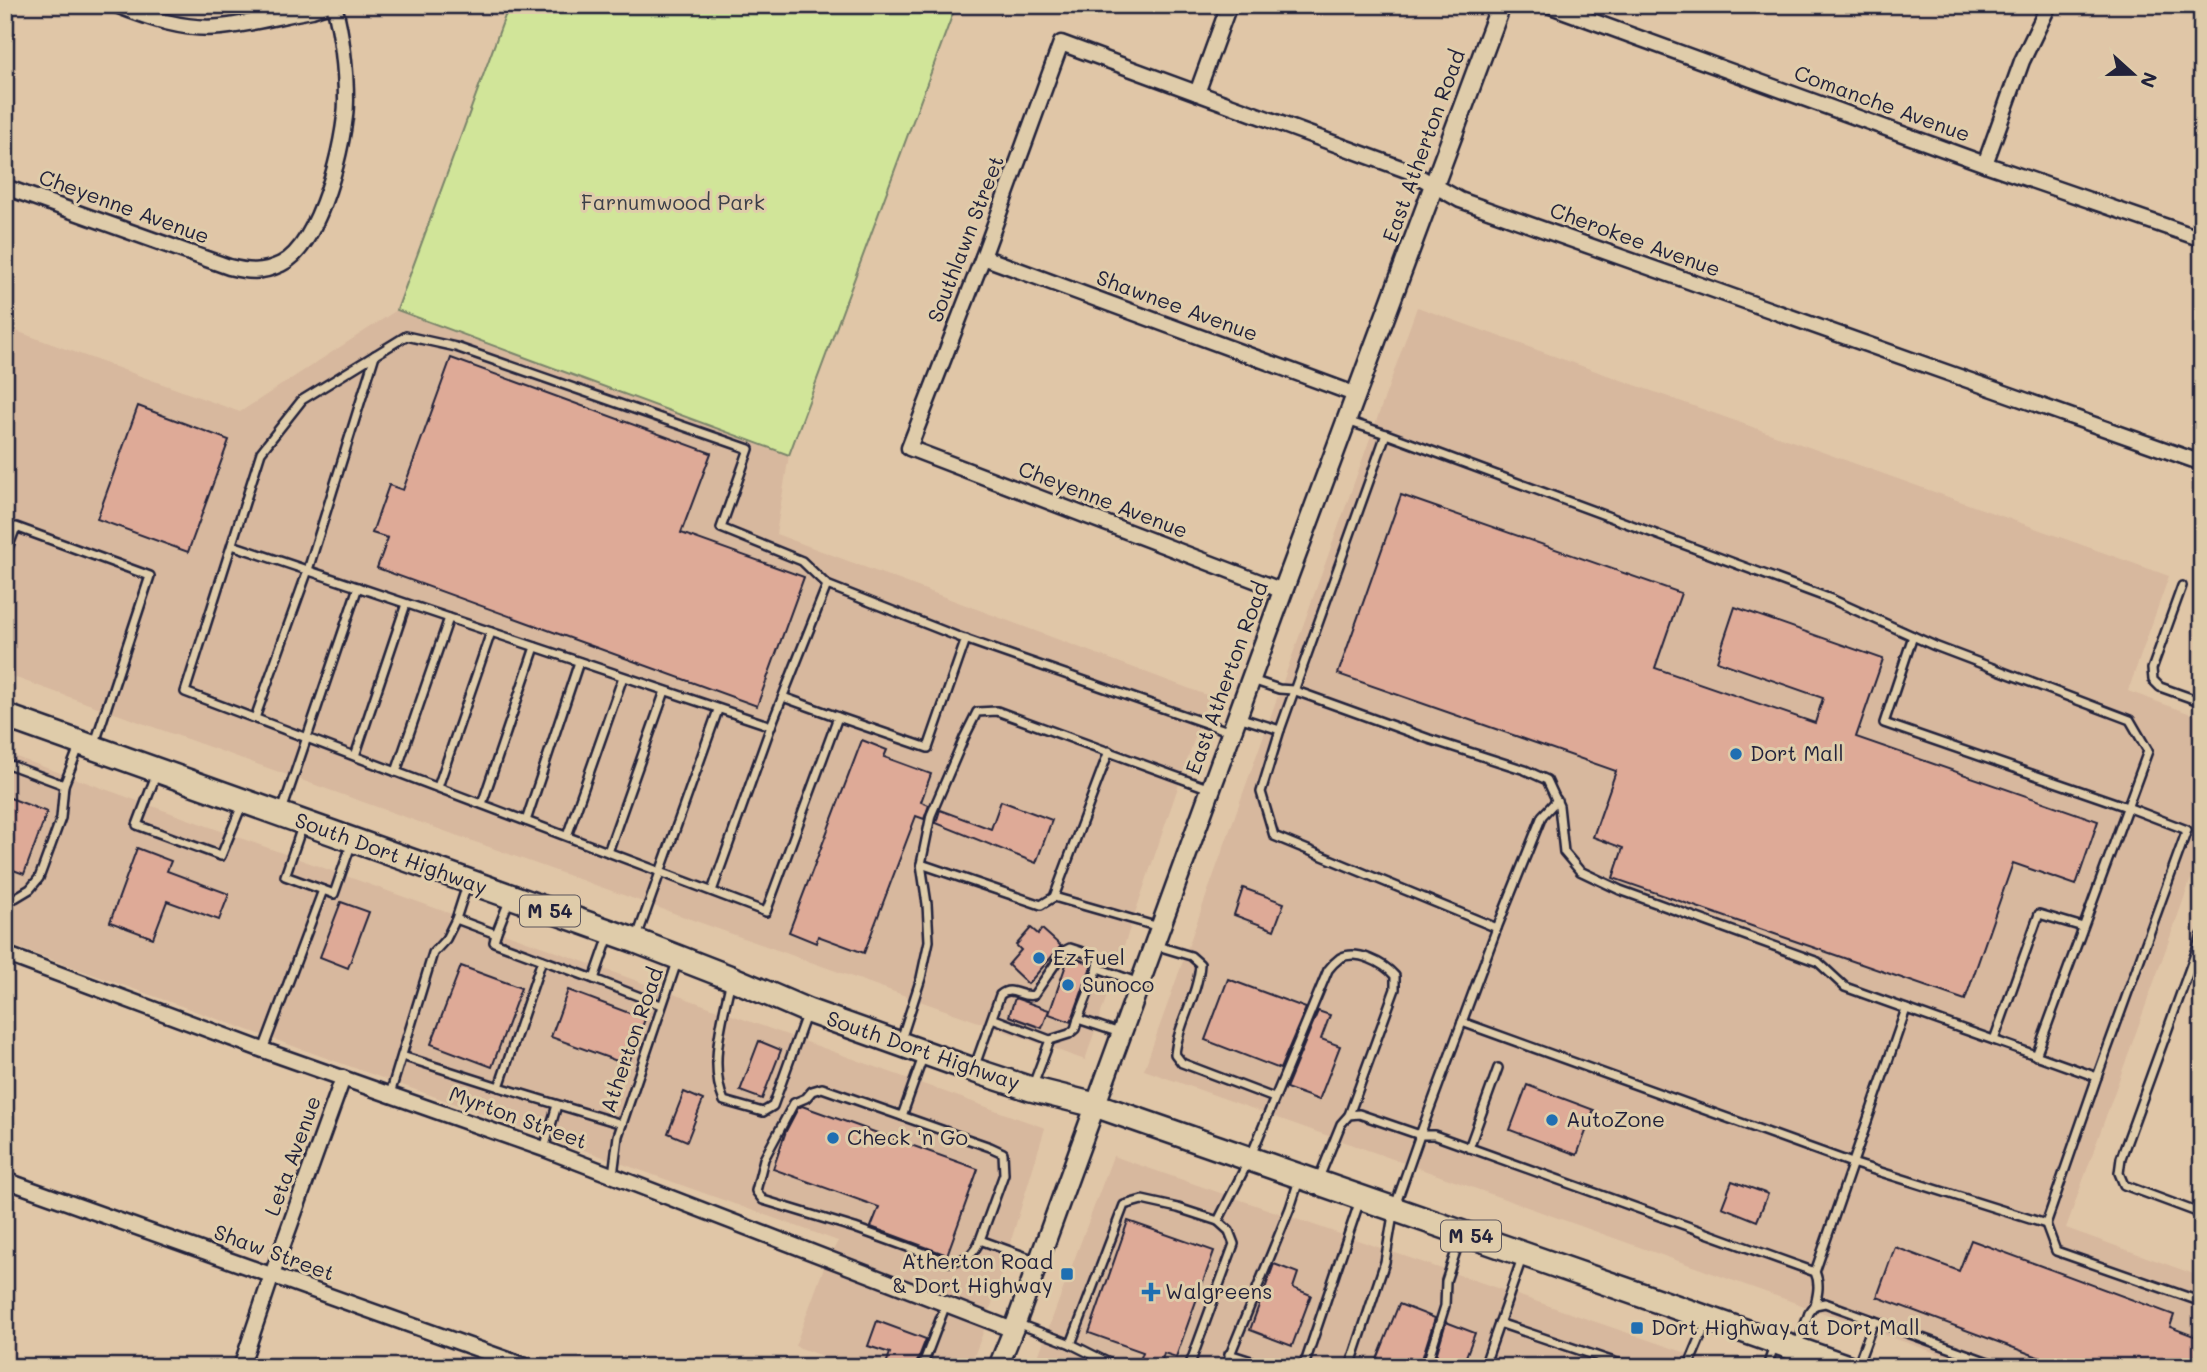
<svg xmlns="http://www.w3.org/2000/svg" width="2207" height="1372" font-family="Mali,sans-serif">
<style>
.built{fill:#d7b89e}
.green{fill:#d1e599;stroke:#7a846a;stroke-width:2}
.building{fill:#deaa97;stroke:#22223b;stroke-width:2}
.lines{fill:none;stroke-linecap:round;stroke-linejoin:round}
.service-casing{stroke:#22223b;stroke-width:12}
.minor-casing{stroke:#22223b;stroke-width:19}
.tertiary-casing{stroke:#22223b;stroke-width:23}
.primary-casing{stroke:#22223b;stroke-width:28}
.service{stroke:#dfccaa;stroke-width:7}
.minor{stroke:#dfccaa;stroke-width:14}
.tertiary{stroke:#dfccaa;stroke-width:18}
.primary{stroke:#dfccaa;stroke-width:23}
.poi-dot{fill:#1f6fb2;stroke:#dfccaa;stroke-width:2.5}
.labels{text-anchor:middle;stroke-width:6;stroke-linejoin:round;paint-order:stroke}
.shield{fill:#dfccaa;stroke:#5b555c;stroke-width:2}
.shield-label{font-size:19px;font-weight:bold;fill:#22223b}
.street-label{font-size:21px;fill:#22223b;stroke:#dfccaa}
.park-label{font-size:21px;fill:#3c3f49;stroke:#dfccaa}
.poi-label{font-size:21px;fill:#22223b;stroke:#dfccaa;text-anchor:start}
</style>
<rect width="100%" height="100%" fill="#e0c6a7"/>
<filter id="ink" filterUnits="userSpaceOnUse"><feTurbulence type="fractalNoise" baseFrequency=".0143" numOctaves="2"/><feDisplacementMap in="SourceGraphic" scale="14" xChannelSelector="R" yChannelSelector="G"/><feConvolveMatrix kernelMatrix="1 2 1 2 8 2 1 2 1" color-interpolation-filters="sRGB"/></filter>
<g filter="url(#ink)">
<g class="built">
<polygon points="1417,307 2169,576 2128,691 2202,718 2202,848 2066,1228 2202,1277 2202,1367 1975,1367 1144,1070"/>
<polygon points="397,310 789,455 776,534 1209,696 1085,1060 5,674 5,327 240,412"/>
<polygon points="5,753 1045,1128 984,1330 970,1367 851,1367 795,1346 823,1270 838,1241 5,943"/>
<polygon points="1113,1156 1727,1367 1034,1367"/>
</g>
<polygon class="green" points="509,5 956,5 789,455 397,310"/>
<g class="building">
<polygon points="451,358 711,453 681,533 804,577 757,706 377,568 388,538 372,533 389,485 403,490"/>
<polygon points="138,406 229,440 188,552 97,519"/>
<polygon points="1401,495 1681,593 1655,668 1815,723 1823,698 1717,661 1735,607 1883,659 1856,737 2098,821 2076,885 2013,863 1965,1000 1613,878 1623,848 1593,837 1616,771 1338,674"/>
<polygon points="862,740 887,750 884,757 931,774 921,802 929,805 924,819 916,816 864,953 818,936 816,943 789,932"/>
<polygon points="5,796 47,812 24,874 5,867"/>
<polygon points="1001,801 1052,820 1036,863 936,823 940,810 991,829"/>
<polygon points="137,848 171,861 167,871 229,894 219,920 167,901 153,938 110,922"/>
<polygon points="1243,888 1284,903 1274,930 1234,915"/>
<polygon points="341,902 369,912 348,968 320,957"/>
<polygon points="1031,928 1038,934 1042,929 1061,946 1028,984 1008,965 1021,950 1016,945"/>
<polygon points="1069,956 1092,964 1071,1022 1049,1014"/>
<polygon points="461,966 521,988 492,1067 431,1044"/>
<polygon points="1228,979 1306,1008 1280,1069 1205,1040"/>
<polygon points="568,990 645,1019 628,1065 551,1037"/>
<polygon points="1015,998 1049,1010 1042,1028 1009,1016"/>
<polygon points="1318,1011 1330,1015 1321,1039 1340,1046 1319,1100 1286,1088"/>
<polygon points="759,1041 781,1050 762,1099 740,1091"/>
<polygon points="1527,1085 1594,1110 1577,1155 1510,1130"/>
<polygon points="684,1092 703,1100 687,1141 668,1133"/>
<polygon points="802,1106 978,1169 947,1255 871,1227 879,1207 773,1169 786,1131 798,1108"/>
<polygon points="1732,1181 1768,1194 1757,1221 1722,1207"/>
<polygon points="1128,1221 1214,1251 1176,1357 1164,1353 1160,1367 1149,1367 1139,1363 1143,1352 1089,1333"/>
<polygon points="1971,1240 2174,1315 2170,1327 2202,1339 2193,1367 2065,1367 1877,1297 1895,1247 1959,1271"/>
<polygon points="1274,1264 1298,1273 1293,1288 1311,1295 1292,1346 1250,1330"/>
<polygon points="1399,1304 1435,1318 1421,1362 1410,1357 1406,1367 1374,1367"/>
<polygon points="877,1321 926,1339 915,1367 885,1367 890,1353 868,1346"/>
<polygon points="1446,1322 1475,1333 1462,1367 1433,1366"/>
</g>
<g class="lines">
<defs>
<g id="service">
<polyline points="1347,421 1386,434"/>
<polyline points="232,545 771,726"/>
<polyline points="5,556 16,527 150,576 94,746"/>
<polyline points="2182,586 2152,669 2153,680 2160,687 2202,702"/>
<polyline points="1913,636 1884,723 2127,807 2187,830 2097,1077"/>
<polyline points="1252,680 1279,689 1293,690 1429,739 1525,770 1547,780 1559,806 1564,852 1580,871 1620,890 1818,962 1845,987 2097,1077 2046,1224 2056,1251 2202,1302"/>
<polyline points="783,697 838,717 766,912 185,692 261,452 302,400 406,336 456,347 749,449 721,528 802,561 827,585"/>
<polyline points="838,717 928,748 966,639"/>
<polyline points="1238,717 1280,730 1386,434 1831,599 1935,646 2130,720 2148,751 2036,1056"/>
<polyline points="255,718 308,570 375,355"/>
<polyline points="1280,730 1261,792 1274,836 1497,928"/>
<polyline points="355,756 406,604"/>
<polyline points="5,763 64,785"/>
<polyline points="396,772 449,618"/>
<polyline points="156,775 137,825 221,856 242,805"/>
<polyline points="438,787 491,632"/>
<polyline points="482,804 535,647"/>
<polyline points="282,811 358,587"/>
<polyline points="526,821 579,662"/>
<polyline points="302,827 285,876 334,894 351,845"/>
<polyline points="567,836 623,677"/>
<polyline points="608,852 665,691"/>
<polyline points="921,864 1041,905 1054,897 1109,751"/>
<polyline points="467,885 456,919 496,934 509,901"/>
<polyline points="712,891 771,726 827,585 959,637 1231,732"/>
<polyline points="1054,897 1159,927"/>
<polyline points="5,901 15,898 30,889 39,878 61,818 64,785 79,747"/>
<polyline points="496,934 494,942 594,979 609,936"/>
<polyline points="2202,935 2121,1158 2119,1173 2124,1185 2202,1214"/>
<polyline points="637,937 718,710"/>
<path d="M1154 945 1191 956 1200 964C1198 996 1178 1023 1175 1054L1182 1063 1274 1098"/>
<polyline points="542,960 499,1087 622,1124"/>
<polyline points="1098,968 1139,983"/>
<polyline points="594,979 661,1005"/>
<path d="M731 980C723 1017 708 1065 724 1101L763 1112 773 1106 806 1015"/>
<polyline points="1078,1019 1120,1033"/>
<polyline points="1462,1022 1852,1163 2046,1224"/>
<polyline points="901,1040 921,978 929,941 927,904 921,864 931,815 964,738 977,712 997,711 1210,789"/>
<polyline points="1994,1040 2039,914 2083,927"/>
<polyline points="263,1050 323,890"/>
<polyline points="402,1056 499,1087"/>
<path d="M974 1068 1000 995C1012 984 1021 999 1034 995L1064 951 1070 948 1098 957V968L1078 1019 1075 1029 1069 1034 1050 1040 992 1018"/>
<polyline points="1033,1085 1050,1040"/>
<polyline points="390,1094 433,953 446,939 456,919"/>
<polyline points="902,1116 923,1057"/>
<polyline points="1469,1148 1498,1068"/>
<polyline points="544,1149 557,1105"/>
<polyline points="613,1175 618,1136 677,962"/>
<polyline points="1319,1178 1341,1124 1349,1115 1359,1114 1420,1135 1497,928 1542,816 1557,800"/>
<path d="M980 1240C974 1255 966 1260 949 1262L855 1228 763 1200 756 1191 764 1159 794 1103 806 1098 812 1091 822 1088 990 1147 1003 1153 1004 1174 980 1240 1038 1261"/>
<polyline points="1815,1272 1906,1009"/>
<polyline points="1016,1323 1071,1344"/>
<polyline points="1499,1323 1629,1367"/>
<polyline points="1797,1347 1809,1313 1815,1305 1825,1303 2002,1367"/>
<polyline points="1229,1354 1270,1367"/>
<polyline points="922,1367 946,1304"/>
<path d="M1117 1367 1071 1344 1124 1205 1142 1200 1178 1208 1218 1221 1250 1158 1328 970C1331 966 1336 961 1340 958 1357 949 1384 963 1395 976V989L1349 1115"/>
<polyline points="1189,1367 1234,1244 1229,1231 1218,1221"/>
<polyline points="1225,1367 1290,1208 1299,1180"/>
<polyline points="1300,1367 1306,1360 1360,1200"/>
<path d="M1350 1367 1385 1262 1394 1209 1420 1135H1434L1815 1272C1820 1283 1818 1293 1815 1305"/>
<polyline points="1426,1367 1445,1306 1446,1281 1461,1236"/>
<polyline points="1484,1367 1522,1258"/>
<polyline points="1688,1367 1707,1322"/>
<polyline points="1767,1367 1774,1346"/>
<polyline points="1857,1367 1874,1321"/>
<polyline points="1964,1367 1968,1355"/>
</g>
<g id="minor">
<path d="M116 5C149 18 185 31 221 27 251 24 282 15 312 10L326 5"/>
<polyline points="1548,5 1985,164 2202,239"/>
<polyline points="1197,93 1229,5"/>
<polyline points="1985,164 2022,61 2049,5"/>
<path d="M5 187 229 267C249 272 262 273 281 264 320 246 346 140 346 100 346 71 342 34 334 5"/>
<polyline points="983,257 1357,395"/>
<polyline points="1283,591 909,448 983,257 1061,43 1409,171 1460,200 2202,463"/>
<polyline points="5,954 263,1050 544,1149 1013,1330"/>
<polyline points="5,1180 528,1367"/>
<polyline points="241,1367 272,1275 343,1078"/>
</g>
<polyline id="tertiary" points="998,1367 1016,1323 1283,591 1501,5"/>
<polyline id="primary" points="5,716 636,941 731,978 808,1011 973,1070 1031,1089 1095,1105 1848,1367"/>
</defs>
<use href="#service" class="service-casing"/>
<use href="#minor" class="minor-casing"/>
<use href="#tertiary" class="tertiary-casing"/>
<use href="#primary" class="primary-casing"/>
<use href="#service" class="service"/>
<use href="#minor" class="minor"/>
<use href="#tertiary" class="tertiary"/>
<use href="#primary" class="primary"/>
</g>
</g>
<g class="poi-dot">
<circle cx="1736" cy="754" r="7"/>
<circle cx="1039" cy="958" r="7"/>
<circle cx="1068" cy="985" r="7"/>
<circle cx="1552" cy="1120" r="7"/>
<circle cx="833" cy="1138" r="7"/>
<rect x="1060" y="1267" width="14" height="14" rx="3.5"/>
<path d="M1147.5 1281.5h7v7h7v7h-7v7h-7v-7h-7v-7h7z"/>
<rect x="1630" y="1321" width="14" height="14" rx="3.5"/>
</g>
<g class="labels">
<g class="shield">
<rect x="520" y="895.5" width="60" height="31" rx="5"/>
<rect x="1441" y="1220.5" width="60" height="31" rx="5"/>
</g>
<g class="shield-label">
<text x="550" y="918">M 54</text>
<text x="1471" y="1243">M 54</text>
</g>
<g class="street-label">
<text transform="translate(1882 104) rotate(20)" y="7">Comanche Avenue</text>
<text transform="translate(1424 146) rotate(-70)" y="7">East Atherton Road</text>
<text transform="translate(124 207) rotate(20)" y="7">Cheyenne Avenue</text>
<text transform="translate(966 239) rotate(-69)" y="7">Southlawn Street</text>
<text transform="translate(1635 240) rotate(20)" y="7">Cherokee Avenue</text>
<text transform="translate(1177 306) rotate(20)" y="7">Shawnee Avenue</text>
<text transform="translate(1103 500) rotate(21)" y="7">Cheyenne Avenue</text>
<text transform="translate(1227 678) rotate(-70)" y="7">East Atherton Road</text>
<text transform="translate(391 854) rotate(20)" y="7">South Dort Highway</text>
<text transform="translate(632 1040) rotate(-71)" y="7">Atherton Road</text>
<text transform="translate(923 1051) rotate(19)" y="7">South Dort Highway</text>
<text transform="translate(518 1118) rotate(20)" y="7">Myrton Street</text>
<text transform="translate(293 1156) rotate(-70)" y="7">Leta Avenue</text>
<text transform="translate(274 1253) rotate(20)" y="7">Shaw Street</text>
</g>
<g class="park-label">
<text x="673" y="210">Farnumwood Park</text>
</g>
<g class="poi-label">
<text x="1750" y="761">Dort Mall</text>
<text x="1053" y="965">Ez Fuel</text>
<text x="1082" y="992">Sunoco</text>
<text x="1566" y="1127">AutoZone</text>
<text x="847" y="1145">Check 'n Go</text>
<text x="1053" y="1269" text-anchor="end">Atherton Road<tspan x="1053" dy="24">&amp; Dort Highway</tspan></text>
<text x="1165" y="1299">Walgreens</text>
<text x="1651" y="1335">Dort Highway at Dort Mall</text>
</g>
</g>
<rect width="2207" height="1372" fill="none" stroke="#dfccaa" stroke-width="28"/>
<rect x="14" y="14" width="2179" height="1344" fill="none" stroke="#22223b" stroke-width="2.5" filter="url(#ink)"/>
<g transform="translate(2133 74) rotate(111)" stroke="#dfccaa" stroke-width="5" paint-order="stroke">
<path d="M0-5L12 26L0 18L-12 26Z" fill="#22223b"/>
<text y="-10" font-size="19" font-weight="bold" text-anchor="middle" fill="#22223b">N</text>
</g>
</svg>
